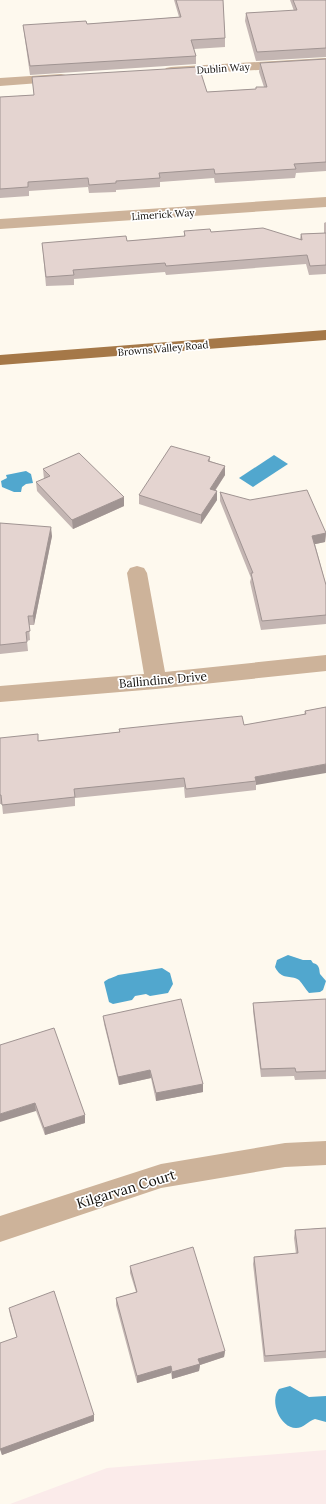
<svg xmlns="http://www.w3.org/2000/svg" width="326" height="1504" font-family="Lora,serif">
<style>
.education{fill:#fbebea}
.water{fill:#51a7ce}
.lines{fill:none;stroke-linecap:round;stroke-linejoin:round}
.minor{fill:#cdb39a;fill-rule:evenodd}
.major{fill:#a57848;fill-rule:evenodd}
.wall{fill:#c4b6b3}
.shaded-wall{fill:#a09492}
.building{fill:#e4d4d0;stroke:#a09492}
.labels{text-anchor:middle;stroke-width:3.5;stroke-linejoin:round;paint-order:stroke}
.far-street-label{font-size:10px;fill:#0f0c08;stroke:#fff}
.street-label{font-size:12px;fill:#0f0c08;stroke:#fff}
.near-street-label{font-size:14px;fill:#0f0c08;stroke:#fff}
</style>
<rect width="100%" height="100%" fill="#fef9ee"/>
<polygon class="education" points="326,1450 326,1504 10,1504 107,1468"/>
<g class="water">
<polygon points="274,455 288,464 253,487 239,478"/>
<path d="M26 471 31 474 33 483 26 484 22 487 21 492H14L2 487 1 481 7 478 6 475C13 474 19 472 26 471Z"/>
<path d="M288 955 303 960H311L313 963C320 965 319 969 320 974L326 981 323 990 320 992 309 993C305 989 303 984 299 980 290 974 282 981 275 967L277 960Z"/>
<path d="M162 968 170 973 173 984 168 993 150 996 146 994 135 996 132 1000 113 1004 109 1002 104 982C108 978 113 978 118 975Z"/>
<path d="M290 1386 309 1397 326 1396V1422L315 1419C308 1421 304 1428 296 1428 280 1428 269 1401 279 1389Z"/>
</g>
<g class="lines">
<g class="minor">
<polygon points="326,58 326,66 171,75 166,74 164,71 166,68 171,67"/>
<polygon points="61,74 66,75 68,78 66,81 0,86 0,78"/>
<polygon points="326,197 326,207 0,229 0,219"/>
<polygon points="137,566 144,568 147,573 165,672 326,655 326,671 156,689 0,702 0,686 144,674 127,573 130,568"/>
<polygon points="326,1141 326,1165 285,1167 161,1188 0,1242 0,1216 161,1164 285,1143"/>
</g>
<polygon class="major" points="326,330 326,340 0,365 0,355"/>
</g>
<g class="wall">
<polygon points="174,0 223,0 225,38 225,47 194,49 196,56 196,64 30,75 24,33 23,25 87,24 179,17"/>
<polygon points="290,0 326,0 326,57 256,61 245,21 246,13 294,11"/>
<polygon points="326,59 326,171 296,173 295,178 215,183 214,178 160,182 160,187 116,190 116,192 89,193 88,187 29,191 29,196 0,198 0,97 34,95 32,77 207,92 256,89 256,87 264,87 259,72 260,63"/>
<polygon points="326,222 326,274 309,275 306,264 166,275 165,272 74,279 74,285 46,286 42,243 127,241 184,236 184,231 211,232 300,239 301,234 324,233 324,223"/>
<polygon points="210,457 210,461 225,466 225,475 215,491 217,500 201,524 139,504 139,495"/>
<polygon points="43,469 124,506 73,529 37,491 36,482 44,479"/>
<polygon points="220,492 326,533 325,542 315,544 326,585 326,624 261,630 250,582 251,578 220,501"/>
<polygon points="0,523 52,536 34,625 29,625 30,640 27,641 28,651 0,654"/>
<polygon points="326,707 256,785 256,790 185,798 184,787 75,798 75,806 3,814 2,804 0,804 0,738 38,741 119,732 119,729 244,725 304,715 305,711"/>
<polygon points="326,999 326,1079 295,1080 294,1076 261,1077 253,1011 253,1003"/>
<polygon points="103,1016 203,1084 203,1092 156,1101 151,1078 119,1085 104,1024"/>
<polygon points="0,1045 85,1123 45,1135 36,1111"/>
<polygon points="326,1228 326,1358 264,1362 253,1264 254,1257 296,1254 294,1238 295,1230"/>
<polygon points="130,1266 225,1351 224,1357 200,1365 199,1371 172,1379 171,1373 137,1383 116,1305 116,1298 136,1292 130,1273"/>
<polygon points="9,1308 94,1415 94,1421 2,1455 0,1449 17,1337 10,1315"/>
</g>
<g class="shaded-wall">
<polygon points="225,466 225,475 210,498 210,489"/>
<polygon points="217,491 217,500 201,524 201,515"/>
<polygon points="124,497 124,506 73,529 72,520"/>
<polygon points="51,527 52,536 34,625 33,616"/>
<polygon points="326,533 325,542 311,545 312,536"/>
<polygon points="326,764 326,773 256,785 256,781 255,777"/>
<polygon points="150,1070 151,1078 119,1085 118,1077"/>
<polygon points="203,1084 203,1092 156,1101 156,1093"/>
<polygon points="35,1103 36,1111 0,1122 0,1114"/>
<polygon points="85,1115 85,1123 45,1135 44,1128"/>
<polygon points="225,1351 224,1357 200,1365 199,1371 172,1379 172,1372 198,1359"/>
<polygon points="171,1366 171,1373 137,1383 137,1376"/>
<polygon points="94,1415 94,1421 2,1455 0,1449"/>
</g>
<g class="building">
<polygon points="176,0 223,0 225,38 191,40 196,56 30,66 23,25 86,21 87,24 181,17"/>
<polygon points="293,0 326,0 326,48 257,52 246,13 297,10"/>
<polygon points="326,59 326,162 294,164 296,169 215,174 214,169 159,173 160,178 116,181 116,183 89,185 88,178 28,182 28,187 0,189 0,97 34,95 32,77 199,67 207,92 256,89 256,87 267,87 260,63"/>
<polygon points="263,228 302,240 301,234 326,233 326,265 310,266 307,255 166,266 165,263 73,270 74,275 46,277 42,243 126,236 127,241 185,236 184,231 210,229 211,232"/>
<polygon points="171,446 210,457 208,461 225,466 210,489 217,491 201,515 139,495"/>
<polygon points="79,453 124,497 72,520 36,482 50,476 43,469"/>
<polygon points="307,490 326,533 312,536 326,585 326,615 262,621 251,573 253,573 220,492 250,500"/>
<polygon points="0,523 51,527 33,616 28,616 30,631 26,632 27,642 0,645"/>
<polygon points="326,707 326,764 255,777 256,781 186,789 184,778 74,789 75,797 2,805 1,795 0,795 0,738 38,734 38,741 120,732 119,729 242,716 244,725 306,714 305,711"/>
<polygon points="181,999 203,1084 156,1093 150,1070 118,1077 103,1016"/>
<polygon points="326,999 326,1071 296,1072 295,1068 261,1069 253,1003"/>
<polygon points="54,1028 85,1115 44,1128 35,1103 0,1114 0,1045"/>
<polygon points="326,1228 326,1351 265,1356 254,1257 298,1253 295,1230"/>
<polygon points="193,1247 225,1351 198,1359 200,1364 172,1372 171,1366 137,1376 116,1298 137,1292 130,1266"/>
<polygon points="54,1291 94,1415 0,1449 0,1343 17,1337 9,1308"/>
</g>
<g class="labels">
<g class="far-street-label">
<text transform="translate(223 68) rotate(-4)" y="4">Dublin Way</text>
<text transform="translate(163 214) rotate(-4)" y="4">Limerick Way</text>
<text transform="translate(163 348) rotate(-5)" y="4">Browns Valley Road</text>
</g>
<g class="street-label">
<text transform="translate(163 680) rotate(-5)" y="4">Ballindine Drive</text>
</g>
<g class="near-street-label">
<text transform="translate(126 1189) rotate(-17)" y="5">Kilgarvan Court</text>
</g>
</g>
</svg>
